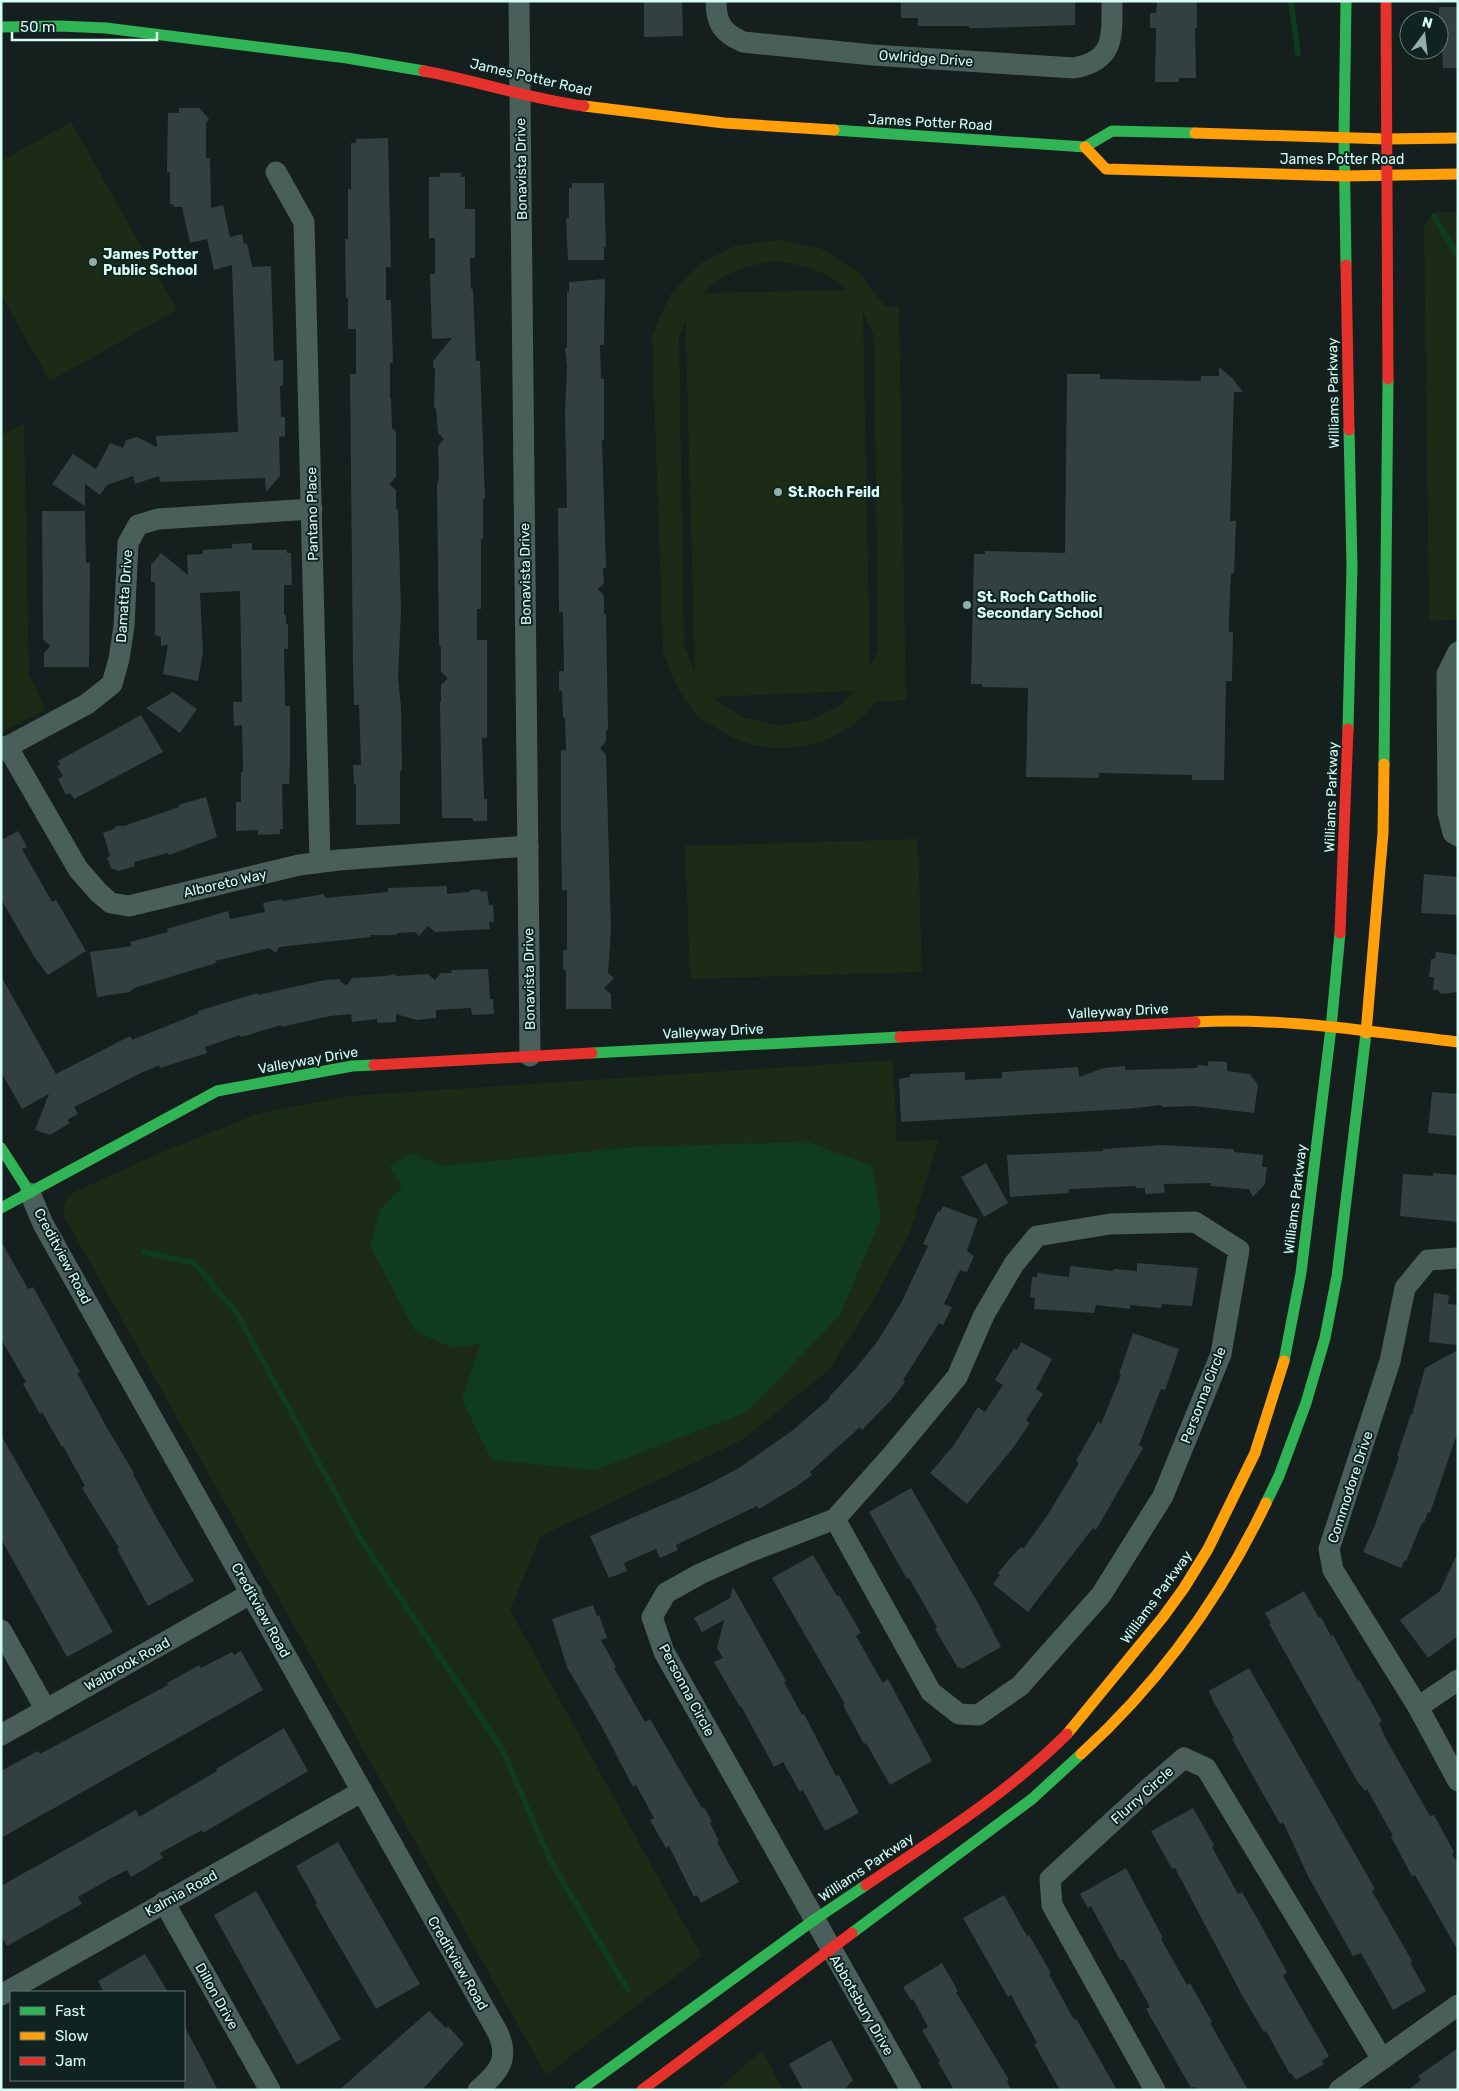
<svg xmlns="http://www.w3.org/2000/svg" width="1459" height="2091" font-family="Rubik,sans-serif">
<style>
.green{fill:#1c2b15;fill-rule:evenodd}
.water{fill:#0f3c1e}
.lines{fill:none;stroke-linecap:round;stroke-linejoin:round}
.stream{stroke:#0f3c1e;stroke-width:5.5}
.building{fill:#32413f}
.street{stroke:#4a5f5a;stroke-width:21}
.fast{stroke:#30b455;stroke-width:11}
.slow{stroke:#ff9f0a;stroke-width:11}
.jam{stroke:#e5322d;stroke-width:11}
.poi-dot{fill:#92afa9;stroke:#102321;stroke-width:2}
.labels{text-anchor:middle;stroke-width:4;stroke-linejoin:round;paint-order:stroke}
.street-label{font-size:14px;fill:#d6fcf4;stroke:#102321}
.poi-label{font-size:14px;font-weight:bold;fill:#d6fcf4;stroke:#102321;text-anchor:start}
</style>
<rect width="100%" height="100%" fill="#141f1e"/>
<g class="green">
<polygon points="71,122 177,310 50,381 1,295 1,161"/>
<polygon points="1435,212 1458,212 1458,620 1429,621 1424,226"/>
<path d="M780 240 822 249 859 272 885 306H899L906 700 876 702C840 751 766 763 716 728 710 724 702 720 697 715 678 694 672 677 663 652L652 335 670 295 699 264 737 245ZM776 261C802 265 828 270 846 290L704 293C724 270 748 266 776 261ZM863 312 874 336 878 651 870 666ZM686 321V346L695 673 684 644 679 336ZM853 691 841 705 811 720 778 725 745 718 717 701 714 697Z"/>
<polygon points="24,424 29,674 46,710 1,732 1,435"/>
<polygon points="918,839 922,972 690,979 685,846"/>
<path d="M893 1060 897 1141 939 1140 909 1235 870 1306 829 1370 742 1440 541 1536 510 1610 702 1956 546 2075 65 1218C62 1206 64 1200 74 1192L167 1150 260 1113 349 1096Z"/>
<polygon points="762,2050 783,2090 717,2090"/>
</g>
<polygon class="water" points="809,1142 872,1166 881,1218 840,1315 747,1412 595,1470 491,1460 462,1399 481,1343 453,1348 415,1331 370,1246 380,1209 402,1187 389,1167 411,1153 442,1166 635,1147"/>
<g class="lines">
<g class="stream">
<polyline points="1291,1 1298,54"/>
<polyline points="1434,216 1455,252 1458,253"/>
<polyline points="144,1252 194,1263 236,1312 359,1536 502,1749 550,1860 628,1990"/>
</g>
</g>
<g class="building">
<polygon points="644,1 682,1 683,36 644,37"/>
<polygon points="901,1 1075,1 1075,25 984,28 969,28 969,26 918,26 918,18 901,18"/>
<polygon points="1157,1 1197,1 1197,28 1195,28 1196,78 1179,78 1179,82 1155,82 1156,28 1150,28 1150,13 1156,13"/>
<polygon points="1439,7 1456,7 1458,9 1458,68 1443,68 1442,50 1439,50"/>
<polygon points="179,108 199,108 209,119 206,123 206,158 210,158 211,208 223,205 230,237 242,234 244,244 247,243 252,267 271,266 274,361 283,360 283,386 280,386 281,417 285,417 285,436 279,437 280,476 266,492 265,478 160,482 159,476 135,484 133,476 107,485 100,495 85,484 85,506 52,484 73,454 96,469 110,443 123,448 126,440 137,437 157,447 156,436 238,432 232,265 214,270 207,239 190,243 182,207 174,207 173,204 170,204 170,172 167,172 168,113 179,113"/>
<polygon points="388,138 391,267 386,267 386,300 391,300 393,363 390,363 390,398 391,398 392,428 396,432 396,477 389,484 396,490 396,509 398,509 401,611 398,677 401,707 402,769 400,772 400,824 356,825 356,784 354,785 353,765 361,765 359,705 354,705 353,665 350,374 356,374 356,329 348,329 348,298 346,298 345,239 348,239 348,189 351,189 351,143 356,143 356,139"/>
<polygon points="440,173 461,173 461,177 465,177 465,209 475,209 475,258 470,258 471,289 473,289 476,361 480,361 485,499 483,499 483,539 481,539 481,609 477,609 477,640 487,640 487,738 482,738 484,799 487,799 487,821 473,821 473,818 442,818 440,702 441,702 441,685 448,678 441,672 441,647 439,645 437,486 439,477 438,446 444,439 438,433 436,409 434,407 435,369 433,367 433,361 452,338 432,339 430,274 435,274 435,238 429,238 429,177 440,177"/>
<polygon points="572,183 604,183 606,247 604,247 604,260 568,260 566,218 569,218 569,188 572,188"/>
<polygon points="605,279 604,345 600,345 601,379 604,379 604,440 602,440 606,568 603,568 604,583 598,589 604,596 604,614 606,614 608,730 606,730 606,742 600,748 606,755 611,929 608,973 614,978 604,988 611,994 611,1009 566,1009 566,970 563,970 563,950 567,950 567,890 562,890 561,831 561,750 566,750 565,718 563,718 562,691 559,691 559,671 564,671 563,612 559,612 558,508 567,508 565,412 567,367 565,348 567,348 567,292 569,293 569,282"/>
<polygon points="1219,367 1232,378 1243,392 1234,392 1230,521 1236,521 1234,573 1231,573 1229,618 1229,632 1233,632 1232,681 1226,681 1224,780 1192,780 1192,775 1099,773 1099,778 1026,777 1028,688 982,687 982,684 971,684 974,554 985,554 985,551 1065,553 1067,374 1100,374 1100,379 1201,381 1201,376 1219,376"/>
<polygon points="42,511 85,511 86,563 90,563 89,667 44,667 44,653 50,646 43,639"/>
<polygon points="252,543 252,550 287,550 287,553 291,553 292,585 284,585 284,615 286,615 286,624 288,624 288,649 284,649 285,706 290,706 290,766 289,784 282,784 283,829 280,829 280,834 258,835 258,830 236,831 236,802 241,802 241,772 243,772 242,725 234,726 233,702 242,702 240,591 200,593 203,652 198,681 163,674 168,645 161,646 161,637 155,635 155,582 151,582 151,565 161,553 188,575 187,555 203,554 203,550 232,548 232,544"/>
<polygon points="173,692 197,709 180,733 146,708"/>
<polygon points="141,715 163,752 74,799 70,793 66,795 58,779 63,776 57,766 60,765 58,761"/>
<polygon points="206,797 217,837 169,855 168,853 134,862 135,866 119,871 111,868 107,858 110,856 103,833 114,829 116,826 124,826 179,807 178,805"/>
<polygon points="18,831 27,847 22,849 52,902 56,900 86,951 48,975 35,958 1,899 1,840"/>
<polygon points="1424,874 1458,877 1458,915 1421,913"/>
<polygon points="447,886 447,894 469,892 471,890 479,889 481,892 487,891 489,905 493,905 494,922 489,922 490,929 435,932 428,926 419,936 415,932 398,933 396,935 370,935 371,937 279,947 276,953 269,948 215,961 216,963 134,988 130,992 97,997 90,952 132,946 130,942 168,932 167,929 228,911 230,919 265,912 263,903 282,899 282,901 324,894 325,898 388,892 388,888"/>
<polygon points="1436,952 1458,955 1458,992 1441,994 1438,990 1433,990 1434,977 1429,977 1431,959 1435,959"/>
<polygon points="488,969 490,999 493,999 494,1014 472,1015 471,1008 436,1010 436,1018 417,1020 396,1014 396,1022 377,1023 377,1019 352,1022 351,1014 330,1016 281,1027 281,1025 241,1037 240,1035 205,1047 207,1053 160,1068 159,1065 139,1074 74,1107 78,1114 67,1120 70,1123 50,1135 35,1130 49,1094 22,1109 1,1072 1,976 56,1074 130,1036 132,1040 199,1013 198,1011 258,993 258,995 325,980 339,979 346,986 352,978 386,976 394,974 397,976 428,974 435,980 441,973 452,973 451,970"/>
<polygon points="1208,1061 1227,1062 1227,1071 1250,1074 1258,1085 1254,1113 1194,1106 1162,1107 1162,1105 1126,1109 901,1122 899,1079 910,1077 910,1074 965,1072 965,1080 1002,1078 1002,1072 1078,1067 1079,1077 1104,1068 1125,1066 1125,1070 1197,1068 1198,1065 1208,1066"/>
<polygon points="1432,1092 1458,1094 1458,1136 1428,1133"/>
<polygon points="1162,1145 1234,1149 1234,1152 1263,1155 1262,1167 1267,1167 1265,1184 1253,1197 1249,1189 1210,1186 1211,1183 1164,1184 1165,1193 1145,1194 1145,1188 1136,1188 1135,1186 1069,1189 1069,1193 1010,1197 1007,1155 1103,1151 1103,1149"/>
<polygon points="986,1163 1008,1203 984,1217 961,1177"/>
<polygon points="1433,1173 1458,1175 1458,1222 1400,1216 1403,1174 1433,1176"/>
<polygon points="943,1206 978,1219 967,1251 974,1256 967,1272 960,1270 944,1304 952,1307 943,1325 939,1323 903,1380 905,1382 892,1399 862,1430 860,1427 810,1472 812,1475 797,1486 759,1509 757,1506 676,1545 678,1550 660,1558 656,1549 624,1563 627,1571 609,1578 590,1536 697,1490 739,1468 793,1430 830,1398 829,1397 857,1367 879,1339 902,1301 928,1246 923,1244 938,1211 940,1212"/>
<polygon points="1,1241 28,1289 33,1287 42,1303 77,1367 80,1372 77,1373 107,1428 134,1473 133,1474 156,1517 194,1581 148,1606 117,1549 119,1548 82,1488 85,1486 63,1446 62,1447 42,1412 40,1414 23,1384 26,1382 1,1339"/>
<polygon points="1137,1263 1198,1268 1192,1306 1162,1304 1161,1308 1130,1305 1130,1309 1096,1305 1094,1313 1034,1309 1035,1298 1030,1297 1032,1277 1037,1277 1037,1273 1069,1277 1070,1266 1113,1271 1114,1269 1137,1271"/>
<polygon points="1434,1293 1449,1295 1448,1304 1458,1305 1458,1345 1429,1342"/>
<polygon points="1133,1333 1179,1349 1165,1390 1161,1389 1139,1445 1143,1448 1096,1530 1093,1528 1028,1612 993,1584 1000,1575 998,1573 1013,1555 1021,1547 1024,1548 1047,1516 1079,1463 1076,1461 1098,1422 1101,1424 1121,1375 1119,1374"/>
<polygon points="1021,1342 1052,1359 1036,1389 1043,1394 1026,1420 1030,1423 1013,1448 967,1504 930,1473 954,1445 978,1407 985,1412 1003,1385 995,1380 1014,1348 1017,1350"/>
<polygon points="1458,1350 1458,1431 1430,1513 1428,1512 1424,1523 1422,1523 1406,1561 1404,1561 1401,1568 1363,1552 1375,1525 1399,1457 1397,1456 1411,1414 1412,1415 1425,1368"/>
<polygon points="1,1435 113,1632 67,1657 1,1539"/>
<polygon points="911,1488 978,1603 1001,1647 962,1669 960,1667 958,1668 935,1629 937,1627 909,1578 907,1579 869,1512"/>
<polygon points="1458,1552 1458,1636 1428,1658 1400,1620 1440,1591"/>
<polygon points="813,1555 837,1596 839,1595 861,1633 856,1636 873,1666 883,1683 888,1679 932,1761 890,1785 866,1743 864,1744 843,1705 845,1704 772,1578"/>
<polygon points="733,1587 786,1681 784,1682 802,1715 804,1714 836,1776 839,1775 859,1813 825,1831 803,1790 800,1792 783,1762 774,1767 741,1706 740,1707 714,1662 723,1658 717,1648 724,1620 702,1632 694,1618 730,1598"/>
<polygon points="1304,1591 1319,1618 1321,1617 1331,1636 1333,1635 1358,1681 1359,1680 1382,1721 1379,1723 1386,1739 1430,1816 1434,1815 1454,1852 1452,1854 1458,1864 1458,1951 1415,1875 1412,1876 1391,1837 1393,1836 1367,1789 1365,1791 1357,1781 1269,1624 1271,1623 1265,1613"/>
<polygon points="593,1605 597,1616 599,1615 607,1638 601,1640 616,1667 614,1668 645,1722 650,1719 702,1808 704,1807 712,1822 710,1823 719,1841 717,1842 739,1882 701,1903 697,1895 694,1897 669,1846 666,1848 650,1820 654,1818 636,1785 633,1787 602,1727 567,1667 552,1619"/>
<polygon points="241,1651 263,1690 1,1838 1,1771 38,1751 40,1754 168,1685 167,1683 199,1665 201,1668 232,1652 234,1655"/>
<polygon points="1249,1668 1375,1889 1372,1891 1412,1961 1410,1962 1426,1991 1393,2010 1361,1953 1353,1956 1308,1876 1283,1822 1280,1824 1232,1739 1234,1738 1213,1701 1209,1691"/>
<polygon points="284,1728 308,1771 203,1833 202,1830 160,1853 163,1858 131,1877 127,1870 106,1881 78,1897 82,1904 7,1946 1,1936 1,1886 136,1810 139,1817 217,1771 216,1769"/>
<polygon points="1193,1808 1214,1845 1212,1847 1238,1894 1242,1892 1257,1918 1287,1972 1283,1976 1329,2056 1322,2061 1324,2064 1296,2080 1291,2073 1290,2074 1266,2031 1264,2032 1243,1997 1175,1868 1172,1869 1151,1831"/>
<polygon points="338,1842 420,1984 376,2009 315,1904 317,1903 296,1866"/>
<polygon points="1126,1868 1163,1938 1161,1939 1187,1985 1190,1983 1212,2022 1210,2023 1248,2090 1197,2090 1195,2087 1191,2088 1146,2009 1150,2007 1124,1960 1120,1960 1091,1906 1088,1908 1080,1894"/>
<polygon points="256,1891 341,2039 297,2065 214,1915"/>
<polygon points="1004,1895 1027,1936 1029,1935 1051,1973 1049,1974 1073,2018 1077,2020 1117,2090 1060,2090 1034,2044 1037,2043 1011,1995 1008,1997 963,1918"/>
<polygon points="145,1954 168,1992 104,1992 98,1981"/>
<polygon points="942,1963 958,1991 956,1992 1009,2080 1007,2081 1011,2090 954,2090 938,2062 940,2061 922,2030 928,2027 913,1999 911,2000 903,1987"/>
<polygon points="429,2011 446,2028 448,2026 464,2044 422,2090 339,2090"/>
<polygon points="184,2025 218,2090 184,2090"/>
<polygon points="831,2040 853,2080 844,2090 803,2090 789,2064"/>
<polygon points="1458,2048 1458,2090 1408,2090 1421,2080 1418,2076"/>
</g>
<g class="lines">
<g class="street">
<polyline points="519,1 530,1056"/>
<path d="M716 1C716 24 723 33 743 42L873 55 1074 68C1115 60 1112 37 1112 1"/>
<polyline points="276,172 304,222 320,862"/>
<polyline points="1458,652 1447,674 1448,813 1453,833 1458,836"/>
<polyline points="7,746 78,869 99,893 111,903 129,906 299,865 339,860 528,846"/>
<polyline points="1,750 87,704 112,684 119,659 124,626 128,543 138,525 158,519 312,509"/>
<path d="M30 1193 43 1224 498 2033C510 2060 498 2073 478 2090"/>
<polyline points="1458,1258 1428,1260 1405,1288 1390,1361 1329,1549 1333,1570 1418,1707 1458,1781"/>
<polyline points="835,1519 931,1692 959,1714 978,1715 1020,1686 1101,1595 1163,1496 1221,1354 1239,1250 1195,1222 1110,1224 1037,1236 1014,1264 984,1315 957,1377 893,1454 835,1519 749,1552 700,1574 666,1593 652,1617 664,1652 911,2090"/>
<polyline points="1,1630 46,1710"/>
<polyline points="1418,1707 1458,1680"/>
<polyline points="1,1735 252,1593"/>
<polyline points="164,1902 270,2090"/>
<polyline points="1,1995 361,1792"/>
<polyline points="1155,2090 1052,1905 1050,1879 1149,1788 1184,1758 1206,1768 1382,2059"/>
<polyline points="1339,2090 1458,2005"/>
</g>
<g class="fast">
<polyline points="1346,1 1344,137 1346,265"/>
<polyline points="1,27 59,26 106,28 347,58 424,71"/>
<polyline points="834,130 1085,147 1112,131 1195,133"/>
<polyline points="1348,729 1352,566 1349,430"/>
<polyline points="1384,764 1388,379"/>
<polyline points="592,1053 900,1037"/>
<polyline points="1,1148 30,1193"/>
<polyline points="1,1208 217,1091 352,1066 374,1065"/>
<polyline points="1284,1361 1301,1273 1331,1028 1340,933"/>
<polyline points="1266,1503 1279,1476 1306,1403 1325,1338 1337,1276 1366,1033"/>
<polyline points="852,1933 1032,1799 1081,1754"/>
<polyline points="580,2090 814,1920 866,1885"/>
</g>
<g class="slow">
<polyline points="584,106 724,123 834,130"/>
<polyline points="1195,133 1387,139 1458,138"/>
<polyline points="1085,147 1106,169 1345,176 1458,174"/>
<path d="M1195 1022C1282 1017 1371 1032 1458 1042"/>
<polyline points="1366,1033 1383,833 1384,764"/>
<polyline points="1067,1734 1163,1617 1184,1588 1208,1549 1255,1453 1284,1361"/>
<path d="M1081 1754C1159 1683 1220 1599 1266 1503"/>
</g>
<g class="jam">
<polyline points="1386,1 1388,379"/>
<path d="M424 71C478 81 530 99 584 106"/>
<polyline points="1346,265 1349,430"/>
<polyline points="1340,933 1348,729"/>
<polyline points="900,1037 1195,1022"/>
<polyline points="374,1065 592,1053"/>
<path d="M866 1885C936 1838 1008 1793 1067 1734"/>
<polyline points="642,2090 852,1933"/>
</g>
</g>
<g class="poi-dot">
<circle cx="93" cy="262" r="5"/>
<circle cx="778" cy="492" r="5"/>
<circle cx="967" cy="605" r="5"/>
</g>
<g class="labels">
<g class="street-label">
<text transform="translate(926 58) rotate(4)" y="5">Owlridge Drive</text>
<text transform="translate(531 77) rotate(13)" y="5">James Potter Road</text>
<text transform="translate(930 122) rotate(3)" y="5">James Potter Road</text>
<text x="1342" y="164">James Potter Road</text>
<text transform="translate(521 169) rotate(-91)" y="5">Bonavista Drive</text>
<text transform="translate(1333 393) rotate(-91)" y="5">Williams Parkway</text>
<text transform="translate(312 514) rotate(-91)" y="5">Pantano Place</text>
<text transform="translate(525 574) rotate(-91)" y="5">Bonavista Drive</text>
<text transform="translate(124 596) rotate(-86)" y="5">Damatta Drive</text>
<text transform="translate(1331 797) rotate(-88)" y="5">Williams Parkway</text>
<text transform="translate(225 883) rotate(-13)" y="5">Alboreto Way</text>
<text transform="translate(529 979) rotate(-91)" y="5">Bonavista Drive</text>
<text transform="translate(1118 1011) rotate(-3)" y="5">Valleyway Drive</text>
<text transform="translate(713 1031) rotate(-3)" y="5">Valleyway Drive</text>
<text transform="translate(308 1060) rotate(-10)" y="5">Valleyway Drive</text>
<text transform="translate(1295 1199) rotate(-83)" y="5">Williams Parkway</text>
<text transform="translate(63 1256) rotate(62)" y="5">Creditview Road</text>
<text transform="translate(1203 1395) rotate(-69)" y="5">Personna Circle</text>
<text transform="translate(1350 1487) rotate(-72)" y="5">Commodore Drive</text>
<text transform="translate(1156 1597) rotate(-54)" y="5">Williams Parkway</text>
<text transform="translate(261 1610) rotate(61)" y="5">Creditview Road</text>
<text transform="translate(127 1664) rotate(-29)" y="5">Walbrook Road</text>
<text transform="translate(687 1690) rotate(62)" y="5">Personna Circle</text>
<text transform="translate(1142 1795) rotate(-42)" y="5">Flurry Circle</text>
<text transform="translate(866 1867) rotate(-34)" y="5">Williams Parkway</text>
<text transform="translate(181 1893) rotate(-29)" y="5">Kalmia Road</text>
<text transform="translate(458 1963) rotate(60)" y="5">Creditview Road</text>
<text transform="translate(217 1996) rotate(61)" y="5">Dillon Drive</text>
<text transform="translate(862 2005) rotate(60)" y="5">Abbotsbury Drive</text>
</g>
<g class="poi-label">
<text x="103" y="259">James Potter<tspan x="103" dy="16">Public School</tspan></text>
<text x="788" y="497">St.Roch Feild</text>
<text x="977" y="602">St. Roch Catholic<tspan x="977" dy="16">Secondary School</tspan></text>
</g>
</g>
<rect width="1459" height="2091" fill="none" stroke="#d6fcf4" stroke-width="5"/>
<rect x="10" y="1991" width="175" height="90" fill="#102321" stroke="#5f7a75"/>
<rect x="20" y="2007" width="25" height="8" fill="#30b455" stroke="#5f7a75"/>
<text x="55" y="2016" font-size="15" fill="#d6fcf4">Fast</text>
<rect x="20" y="2032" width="25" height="8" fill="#ff9f0a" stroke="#5f7a75"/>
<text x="55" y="2041" font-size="15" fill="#d6fcf4">Slow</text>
<rect x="20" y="2057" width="25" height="8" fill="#e5322d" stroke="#5f7a75"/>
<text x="55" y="2066" font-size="15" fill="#d6fcf4">Jam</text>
<g transform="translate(1424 35) rotate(15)"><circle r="24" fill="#102321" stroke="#5f7a75"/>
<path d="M0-4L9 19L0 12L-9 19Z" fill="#92afa9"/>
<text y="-8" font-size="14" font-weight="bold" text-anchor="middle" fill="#d6fcf4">N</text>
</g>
<path d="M12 32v8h145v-8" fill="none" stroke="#d6fcf4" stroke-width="2.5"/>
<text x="20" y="32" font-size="15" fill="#d6fcf4" stroke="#102321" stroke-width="4" paint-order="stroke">50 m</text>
</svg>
